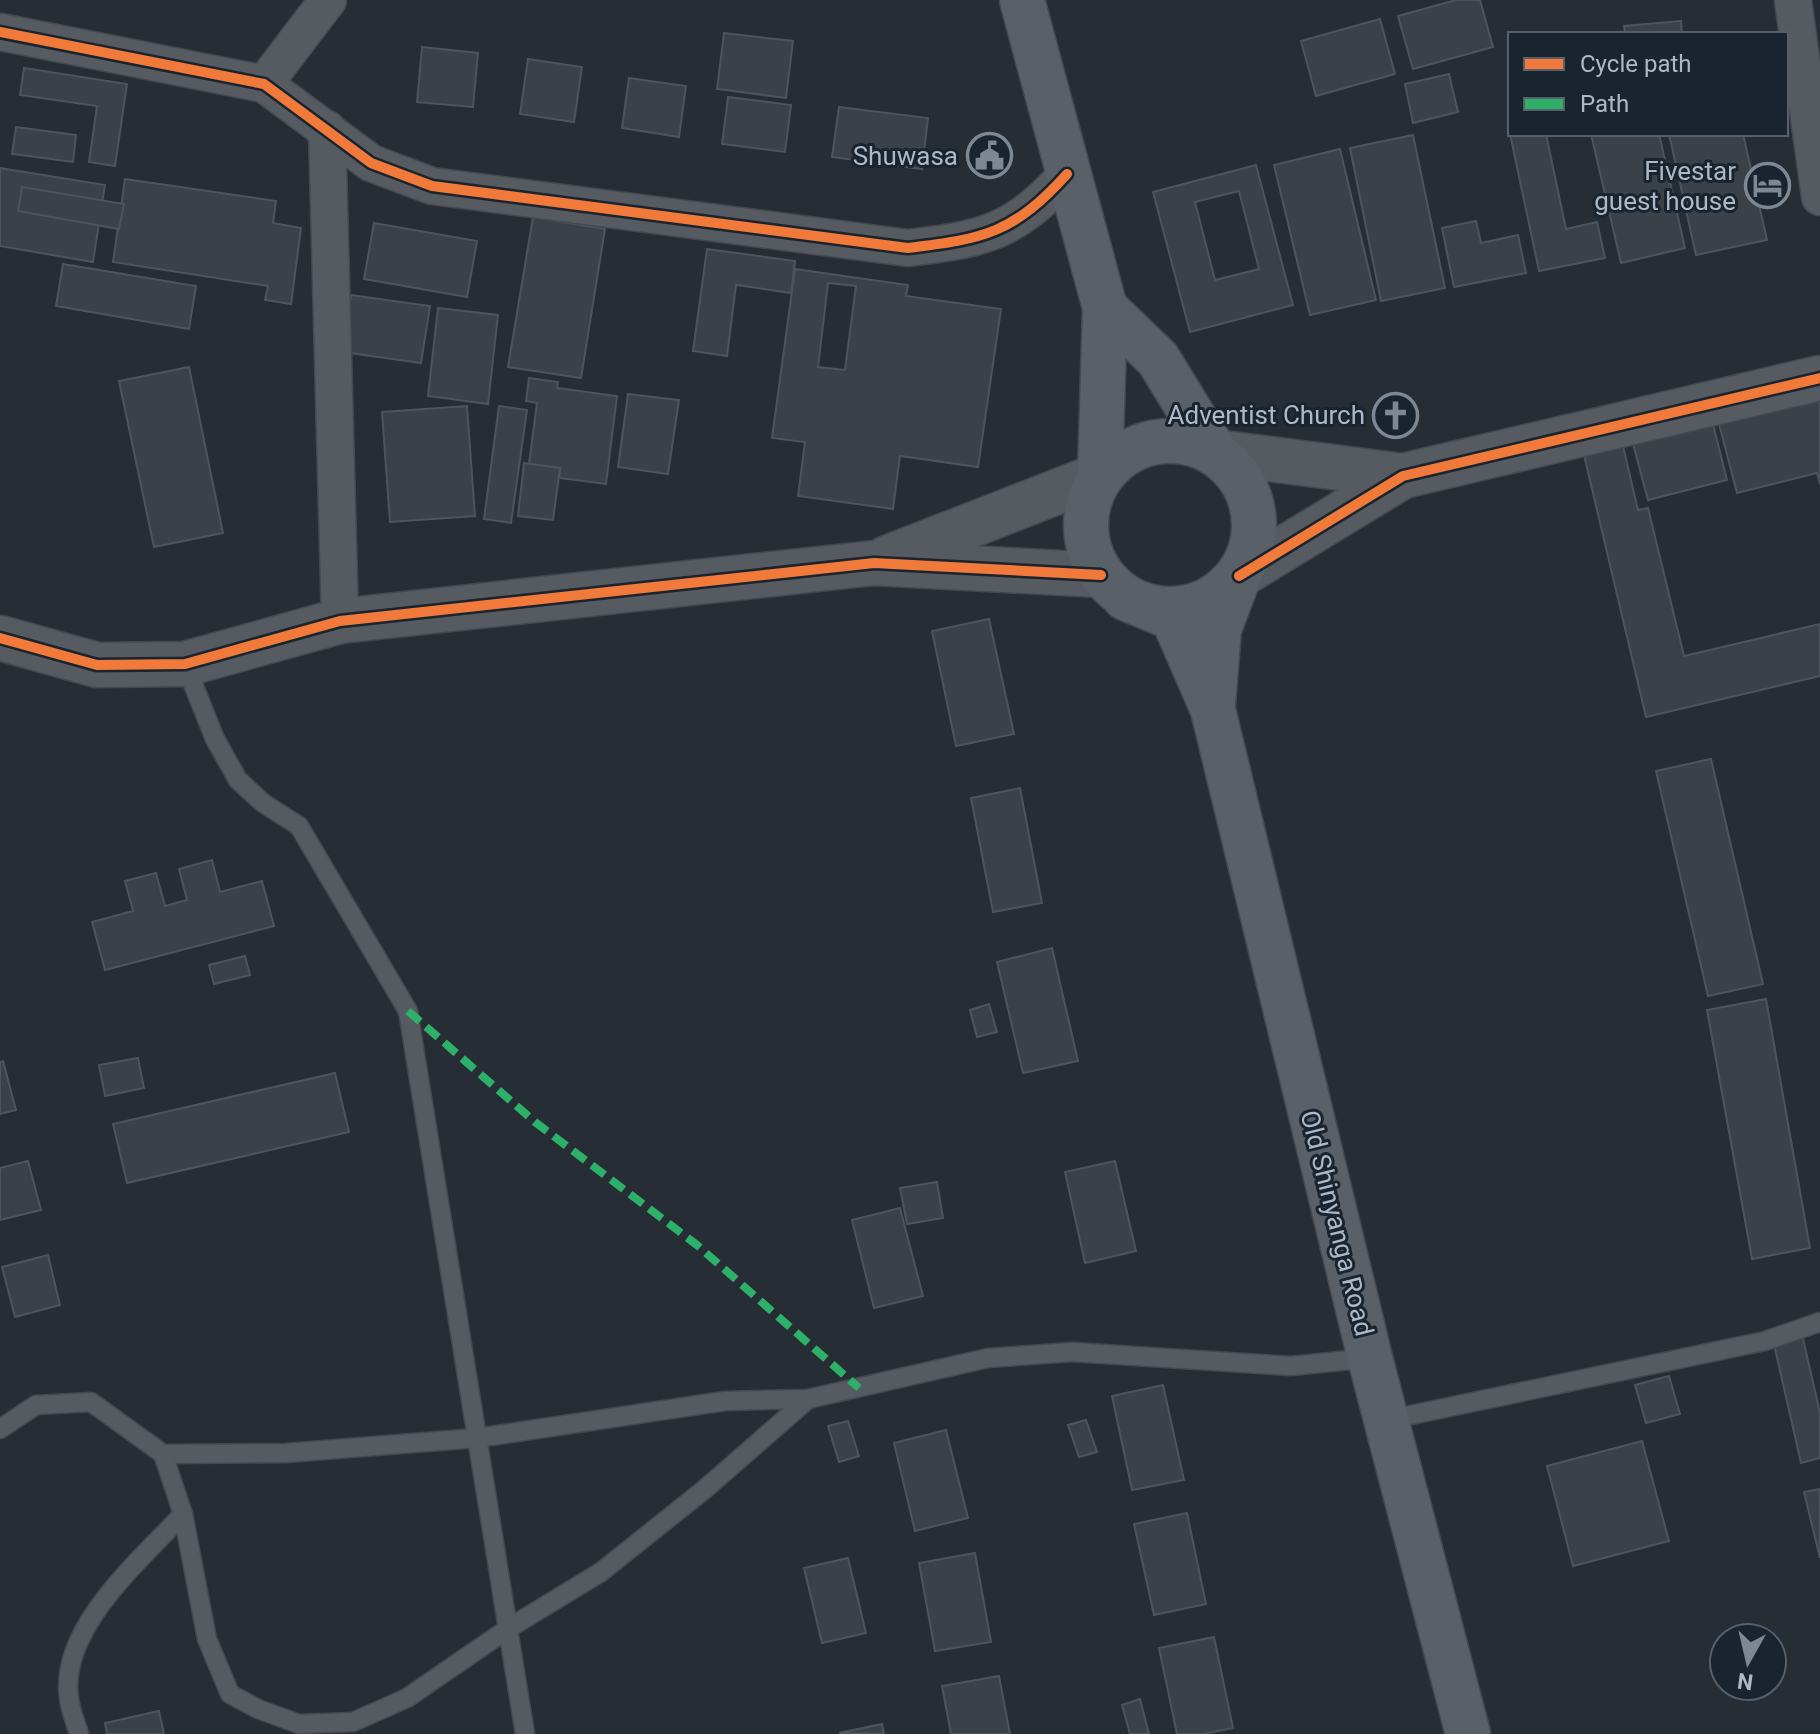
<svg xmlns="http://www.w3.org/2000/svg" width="1820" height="1734" font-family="Roboto,sans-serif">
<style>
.building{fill:#3b4148;stroke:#4d545c;stroke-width:2;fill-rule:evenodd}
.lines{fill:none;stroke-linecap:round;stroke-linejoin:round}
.service-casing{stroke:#44494f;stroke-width:21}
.minor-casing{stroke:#44494f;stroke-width:39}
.tertiary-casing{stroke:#44494f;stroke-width:47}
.secondary-casing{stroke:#44494f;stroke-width:47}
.service{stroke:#565b62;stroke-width:18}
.minor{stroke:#565b62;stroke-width:36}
.tertiary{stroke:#565b62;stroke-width:44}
.secondary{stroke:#5a6067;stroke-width:44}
.quiet{stroke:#2db169;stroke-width:8;stroke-dasharray:16 8;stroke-linecap:butt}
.cycleway-casing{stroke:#19242f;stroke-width:15}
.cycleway{stroke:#f17a3a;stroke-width:10}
.labels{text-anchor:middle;stroke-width:6;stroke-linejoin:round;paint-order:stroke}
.poi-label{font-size:26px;fill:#aeb9c7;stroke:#19242f;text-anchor:end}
.street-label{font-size:26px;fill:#aeb9c7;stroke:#19242f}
</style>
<rect width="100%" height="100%" fill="#262d34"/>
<g class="building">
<polygon points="1456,0 1480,0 1493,47 1413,69 1398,16"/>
<polygon points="1380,19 1395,74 1316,96 1301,41"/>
<polygon points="1681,21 1682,34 1625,34 1624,26"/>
<polygon points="724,33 793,41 786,98 717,89"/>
<polygon points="422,47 478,53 473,107 417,102"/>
<polygon points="528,59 582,67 574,122 520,114"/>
<polygon points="24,68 127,84 115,166 89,162 97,106 20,95"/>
<polygon points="1449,74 1458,112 1413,123 1405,84"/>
<polygon points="629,78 686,86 679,137 622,128"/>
<polygon points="728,97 791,105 785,152 722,144"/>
<polygon points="839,107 928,118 922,169 832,157"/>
<polygon points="16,127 76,135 73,162 12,154"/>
<polygon points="1510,134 1546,134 1566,229 1597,222 1605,258 1539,271"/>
<polygon points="1591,134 1659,134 1685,248 1621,263"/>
<polygon points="1669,134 1743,134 1767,240 1696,255"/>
<polygon points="1413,135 1445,288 1381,301 1350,148"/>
<polygon points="1340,149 1376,300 1310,315 1274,165"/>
<path d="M1256 165 1293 305 1190 332 1153 192ZM1239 191 1259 269 1215 280 1195 202Z"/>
<polygon points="0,168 105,185 93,262 0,246"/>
<polygon points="125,179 276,201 273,223 301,228 291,304 265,300 268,286 113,262"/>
<polygon points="22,187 124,204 119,229 18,211"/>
<polygon points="533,217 605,229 581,378 508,367"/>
<polygon points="1476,221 1481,243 1518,235 1526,273 1454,287 1442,228"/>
<polygon points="374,223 477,241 467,297 364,279"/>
<polygon points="707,249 795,261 791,293 736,285 727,356 693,351"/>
<polygon points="63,264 196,286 189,329 56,306"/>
<path d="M795 269 908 285 906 296 1001 309 978 467 900 456 893 509 798 496 805 442 772 438ZM828 283 856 286 845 370 818 367Z"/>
<polygon points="351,295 430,306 421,363 342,352"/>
<polygon points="438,308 498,315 488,404 428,396"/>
<polygon points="189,367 223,533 154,547 119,381"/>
<polygon points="529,378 558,382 557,388 617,396 606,484 559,478 560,468 529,464 537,403 526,401"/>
<polygon points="628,394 679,400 668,474 618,467"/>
<polygon points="1820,395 1820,484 1817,473 1737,493 1718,420"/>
<polygon points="467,406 475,516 390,522 382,412"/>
<polygon points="499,406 527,410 511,523 484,519"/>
<polygon points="1713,424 1727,480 1648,500 1633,444"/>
<polygon points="1623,446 1638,510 1648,508 1684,656 1820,624 1820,676 1646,717 1584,455"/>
<polygon points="524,463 560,468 553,520 518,516"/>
<polygon points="989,619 1014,734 956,746 932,631"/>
<polygon points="1711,759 1763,984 1708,996 1656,771"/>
<polygon points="1020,788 1042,903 993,912 971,798"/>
<polygon points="212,860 220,892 262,881 274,926 105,970 92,922 133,911 125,881 156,873 165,906 187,900 179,869"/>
<polygon points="1052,948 1078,1061 1023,1073 997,962"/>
<polygon points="245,956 250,975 214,984 209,965"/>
<polygon points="1766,999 1810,1248 1752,1259 1707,1010"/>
<polygon points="989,1004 997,1032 977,1037 970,1010"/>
<polygon points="138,1058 144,1088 105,1096 99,1065"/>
<polygon points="3,1061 16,1110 0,1114 0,1062"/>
<polygon points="335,1073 349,1132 127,1183 113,1124"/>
<polygon points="28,1161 41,1210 0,1220 0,1168"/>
<polygon points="1115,1161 1136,1251 1085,1263 1065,1172"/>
<polygon points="937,1182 943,1218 907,1224 900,1188"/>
<polygon points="900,1208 923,1296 874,1308 852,1220"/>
<polygon points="48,1255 60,1305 15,1317 2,1267"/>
<polygon points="1802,1334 1820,1413 1820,1458 1801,1463 1773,1340"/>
<polygon points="1669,1376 1680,1414 1646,1423 1635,1385"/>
<polygon points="1163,1385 1184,1480 1132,1490 1112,1396"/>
<polygon points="1086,1420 1097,1452 1079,1457 1068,1425"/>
<polygon points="848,1421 859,1456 839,1462 828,1426"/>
<polygon points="946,1430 968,1518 915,1531 894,1443"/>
<polygon points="1642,1441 1669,1541 1573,1566 1547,1466"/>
<polygon points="1820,1489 1820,1558 1804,1492"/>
<polygon points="1187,1513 1206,1604 1154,1615 1134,1524"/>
<polygon points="975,1553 991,1642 935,1651 919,1563"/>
<polygon points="848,1558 866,1633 822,1643 804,1568"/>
<polygon points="1214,1637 1233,1728 1204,1734 1177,1734 1159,1648"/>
<polygon points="999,1676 1010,1734 951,1734 942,1686"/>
<polygon points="1140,1699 1149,1734 1130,1734 1122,1705"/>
<polygon points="159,1711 164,1734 107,1734 105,1723"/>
<polygon points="882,1724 884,1734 839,1733"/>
</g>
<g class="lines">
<defs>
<g id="service">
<polyline points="185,664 215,739 238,780 263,803 299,826 408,1011 525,1734"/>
<polyline points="1387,1420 1765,1341 1820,1322"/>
<polyline points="0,1429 36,1405 91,1402 163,1454 286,1453 477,1438 725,1401 808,1399 988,1358 1072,1352 1291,1366 1370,1358"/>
<polyline points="163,1454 183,1514 207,1639 230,1694 258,1709 299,1724 353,1722 407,1698 509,1628 601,1572 705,1489 808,1399"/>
<path d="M79 1734C76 1723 70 1710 69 1698 59 1628 140 1561 183 1514"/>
</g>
<g id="minor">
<polyline points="1793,0 1820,197"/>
<path d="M0 32 264 84 371 163 432 186 908 248C984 239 1014 233 1067 174"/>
<polyline points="264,84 328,0"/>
<polyline points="327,129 340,621"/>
</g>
<g id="tertiary">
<polyline points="1215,452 1403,476"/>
<polyline points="887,558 1100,475"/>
<polyline points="1239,576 1403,476 1820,378"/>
<polyline points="0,638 97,665 185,664 340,621 874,563 1101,575"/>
</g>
<g id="secondary">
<polyline points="1022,0 1105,308 1100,475"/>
<polyline points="1105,308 1158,359 1215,452"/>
<circle cx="1170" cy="525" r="84"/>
<polyline points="1125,598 1173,618 1213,710 1370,1358 1468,1734"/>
<polyline points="1213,704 1219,629 1239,576"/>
</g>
</defs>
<use href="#service" class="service-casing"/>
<use href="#minor" class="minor-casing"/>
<use href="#tertiary" class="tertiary-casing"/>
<use href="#secondary" class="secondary-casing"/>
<use href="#service" class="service"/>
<use href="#minor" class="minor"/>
<use href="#tertiary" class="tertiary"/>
<use href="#secondary" class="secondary"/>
<polyline class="quiet" points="408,1011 535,1122 697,1245 859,1388"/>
<defs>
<g id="cycleway">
<path d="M0 32 264 84 371 163 432 186 908 248C984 239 1014 233 1067 174"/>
<polyline points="1239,576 1403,476 1820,378"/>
<polyline points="0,638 97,665 185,664 340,621 874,563 1101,575"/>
</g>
</defs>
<use href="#cycleway" class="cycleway-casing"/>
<use href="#cycleway" class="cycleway"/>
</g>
<defs>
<symbol id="civic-ring" viewBox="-11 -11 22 22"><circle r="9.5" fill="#19242f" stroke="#7e8894" stroke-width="1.5"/><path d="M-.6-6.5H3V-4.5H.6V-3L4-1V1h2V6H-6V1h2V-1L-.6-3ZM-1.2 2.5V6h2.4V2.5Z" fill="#7e8894"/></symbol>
<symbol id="hotel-ring" viewBox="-11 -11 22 22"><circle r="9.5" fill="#19242f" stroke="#7e8894" stroke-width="1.5"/><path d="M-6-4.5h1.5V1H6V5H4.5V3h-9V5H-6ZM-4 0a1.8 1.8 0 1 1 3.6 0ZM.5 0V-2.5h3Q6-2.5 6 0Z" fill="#7e8894"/></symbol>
<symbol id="church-ring" viewBox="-11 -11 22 22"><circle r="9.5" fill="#19242f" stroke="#7e8894" stroke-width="1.5"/><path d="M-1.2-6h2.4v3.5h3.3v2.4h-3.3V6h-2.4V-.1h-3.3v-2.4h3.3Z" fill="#7e8894"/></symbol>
</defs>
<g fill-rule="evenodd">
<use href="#civic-ring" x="964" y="130" width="51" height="51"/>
<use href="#hotel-ring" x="1742" y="160" width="51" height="51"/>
<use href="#church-ring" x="1370" y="390" width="51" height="51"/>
</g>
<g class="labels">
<g class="poi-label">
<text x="958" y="165">Shuwasa</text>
<text x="1736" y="180">Fivestar<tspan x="1736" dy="30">guest house</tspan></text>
<text x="1365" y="424">Adventist Church</text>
</g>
<g class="street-label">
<text transform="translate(1337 1223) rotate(76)" y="9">Old Shinyanga Road</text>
</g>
</g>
<rect x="1508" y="32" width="280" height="104" fill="#19242f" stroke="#55606c" stroke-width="2"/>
<rect x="1524" y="58" width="40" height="12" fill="#f17a3a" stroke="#55606c" stroke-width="2"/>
<text x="1580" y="72" font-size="24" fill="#aeb9c7">Cycle path</text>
<rect x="1524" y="98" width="40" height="12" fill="#2db169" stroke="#55606c" stroke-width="2"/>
<text x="1580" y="112" font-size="24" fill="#aeb9c7">Path</text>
<g transform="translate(1748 1662) rotate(188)"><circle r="38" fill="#19242f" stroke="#55606c" stroke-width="2"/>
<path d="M0-6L14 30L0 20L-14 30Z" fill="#7e8894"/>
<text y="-12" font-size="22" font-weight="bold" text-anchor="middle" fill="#aeb9c7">N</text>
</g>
</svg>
